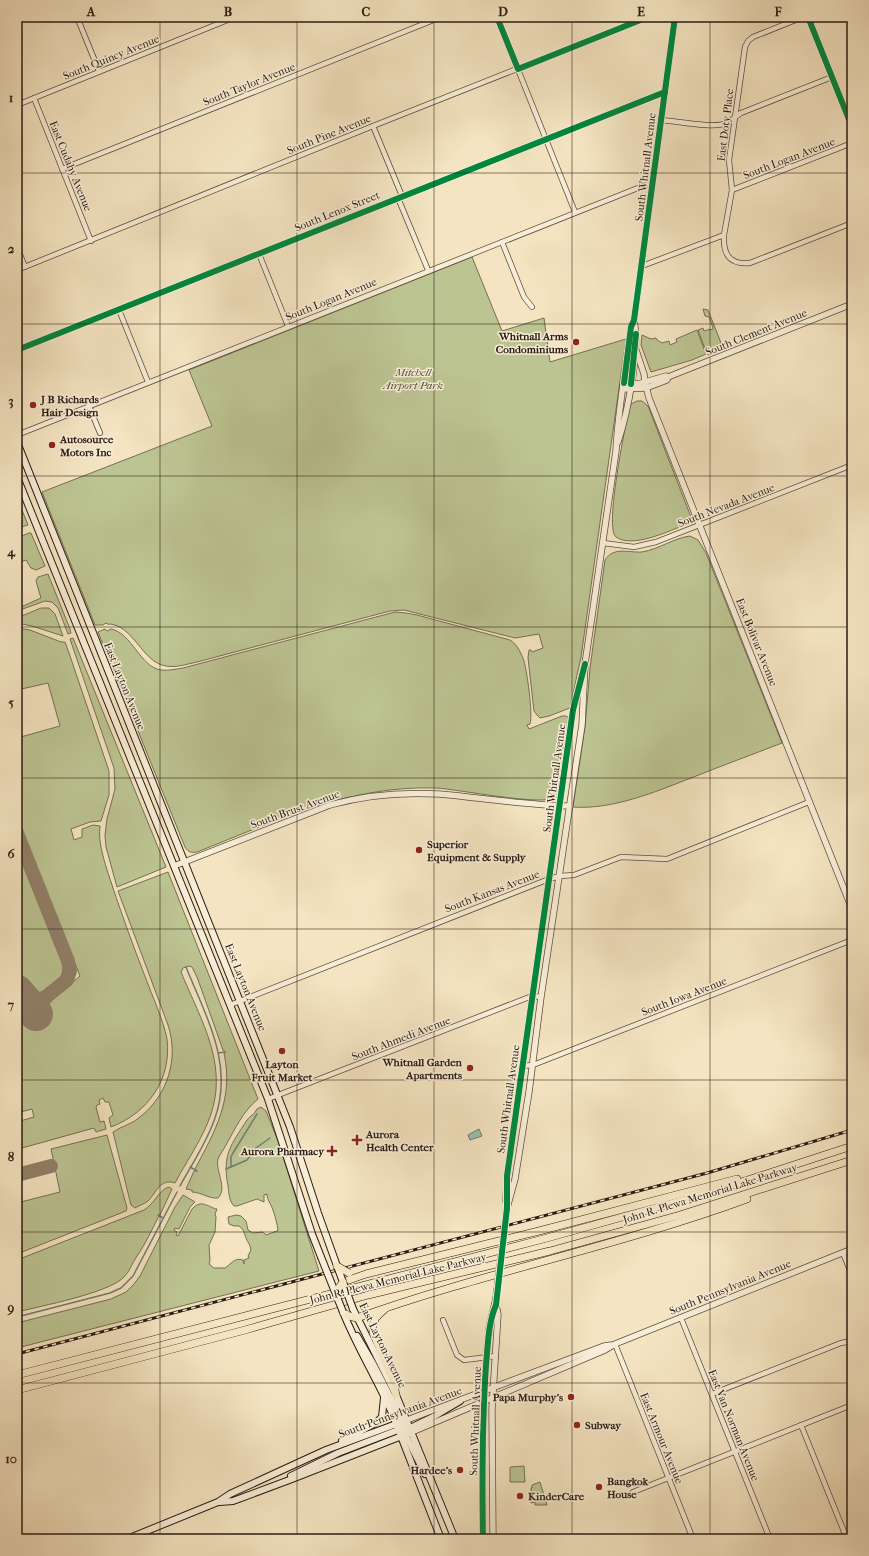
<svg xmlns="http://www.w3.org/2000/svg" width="869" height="1556" font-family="'IM FELL French Canon',serif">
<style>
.green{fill:#bcc492;stroke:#747052}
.water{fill:#9cbfb0;stroke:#6f7d70}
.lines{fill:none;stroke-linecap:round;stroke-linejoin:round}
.stream{stroke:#6f7d70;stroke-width:1.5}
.taxiway{stroke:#908069;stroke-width:14}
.runway{stroke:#908069;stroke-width:34}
.minor-casing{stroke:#5d4d3d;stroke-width:6}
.tertiary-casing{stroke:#5d4d3d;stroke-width:7}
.secondary-casing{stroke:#2b1b11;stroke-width:8}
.primary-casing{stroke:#2b1b11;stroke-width:8}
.minor{stroke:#f8edd7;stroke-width:4.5}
.tertiary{stroke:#f8edd7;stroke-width:5.5}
.secondary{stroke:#f8edd7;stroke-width:6}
.primary{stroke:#f4e4c1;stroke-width:7}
.rail-casing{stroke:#2b1b11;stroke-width:3}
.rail{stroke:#f8edd7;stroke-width:1.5;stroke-dasharray:4.5;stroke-linecap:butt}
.tertiary-bridge-casing{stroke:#5d4d3d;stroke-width:7;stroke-linecap:butt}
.secondary-bridge-casing{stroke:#2b1b11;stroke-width:8;stroke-linecap:butt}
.primary-bridge-casing{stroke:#2b1b11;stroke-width:8;stroke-linecap:butt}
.tertiary-bridge{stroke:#f8edd7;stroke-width:5.5}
.secondary-bridge{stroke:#f8edd7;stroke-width:6}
.primary-bridge{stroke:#f4e4c1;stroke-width:7}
.cycleway-casing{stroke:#f8edd7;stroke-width:8}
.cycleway{stroke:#00873e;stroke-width:6}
.grid{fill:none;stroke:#2b1b11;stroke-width:1;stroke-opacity:0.55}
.poi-dot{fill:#8f2418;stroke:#f8edd7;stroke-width:1.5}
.labels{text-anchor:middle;stroke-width:3;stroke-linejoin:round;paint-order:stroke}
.street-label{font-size:11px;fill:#2b1b11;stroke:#f8edd7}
.poi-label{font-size:11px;font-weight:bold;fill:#2b1b11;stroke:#f8edd7;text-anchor:start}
.park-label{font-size:11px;font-style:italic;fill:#564e38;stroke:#f8edd7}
.neatline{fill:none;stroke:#2b1b11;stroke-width:1.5}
.grid-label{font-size:13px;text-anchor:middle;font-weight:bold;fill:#2b1b11}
</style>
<rect width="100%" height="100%" fill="#f4e4c1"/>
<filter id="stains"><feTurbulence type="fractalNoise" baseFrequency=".005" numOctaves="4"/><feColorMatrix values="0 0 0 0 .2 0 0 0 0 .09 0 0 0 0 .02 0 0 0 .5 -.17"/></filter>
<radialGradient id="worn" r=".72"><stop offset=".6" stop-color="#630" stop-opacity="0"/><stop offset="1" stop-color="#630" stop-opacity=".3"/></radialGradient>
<g class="green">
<path d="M472 257 502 331 544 318 550 362 626 339 581 657 570 708 549 716 540 718 538 716 534 711 528 658 529 650H531L532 652 543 648 539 634 515 638 404 610 390 611 197 662C187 664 176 668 166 666 142 663 133 623 107 624L106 623 103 625H95L42 492 212 426 189 370Z"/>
<polygon points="703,309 708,310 723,348 707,354 698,330 703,328 704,331 711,329 712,330 713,328 709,317 705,316"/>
<polygon points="697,330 706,354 692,360 651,372 641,345 642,335 651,339 656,338 657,340 662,343 669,341 670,345 677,342 676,339"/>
<path d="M637 401H642L648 406 691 517V520L687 524C671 530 633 549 616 537 604 528 626 425 629 407L631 404Z"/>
<polygon points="22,510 28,525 21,527 17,518 17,512"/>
<polygon points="29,533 31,533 45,566 36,570 31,568 26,560 17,563 17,538"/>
<path d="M690 536 698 540 706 553 782 743C751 755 721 766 691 778 655 792 612 810 573 807L585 727 590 668 605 560C614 546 629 553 642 552 659 549 674 538 690 536Z"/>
<polygon points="48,574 70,629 71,633 68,634 58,608 52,602 45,601 17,611 17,604 21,607 41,598 36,581 38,577"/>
<polygon points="41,608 49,608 55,614 63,636 32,626 17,623 17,618"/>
<path d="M395 612 406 613 417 615 510 640C517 644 521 653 524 661 527 672 533 713 530 724L527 725 529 729 562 716H566L569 718 557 797C545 807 457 789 436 788 349 785 276 821 197 852 191 853 188 852 185 847L98 632 105 629 107 631 111 629C132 633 140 667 161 670 168 671 176 669 183 668Z"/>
<path d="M17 628 30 630 61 642H65L69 653 109 771V795L101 821 90 822 71 829 74 840 82 837V829L93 825 100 826C98 841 103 856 107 870 119 907 132 943 146 979 153 998 163 1019 167 1039 172 1079 148 1113 111 1127L109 1118 113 1115 109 1102H105L103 1098 99 1100 100 1104 97 1105 96 1107 100 1122 104 1121 106 1129 96 1132 94 1128 22 1148 18 1132 17 1122 34 1117 32 1109 17 1113V1027L42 1009 80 976 17 818V738L60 726 48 683 17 690Z"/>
<polygon points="73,638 166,867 117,887 106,847 105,835 107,819 115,789 114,768 70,639"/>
<path d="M17 849 63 964C63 967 63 970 62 974 59 981 44 995 35 992 28 990 22 980 17 974Z"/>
<path d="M168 872 258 1099C243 1111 235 1129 226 1145 224 1149 220 1154 218 1159 215 1171 228 1188 218 1198 209 1199 201 1192 192 1192V1190L186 1189 194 1171H197L195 1169C215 1131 234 1099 224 1053L226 1052 223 1050 197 977 192 967 189 966 183 968 181 972C201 1021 231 1067 208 1122 199 1144 185 1164 175 1183 160 1178 157 1192 148 1201 146 1203 140 1205 135 1208L131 1205 113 1132C122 1126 132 1124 140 1117 168 1095 179 1058 168 1025L118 891Z"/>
<path d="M261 1107 266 1111 278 1141 319 1271 17 1348V1323L111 1299 126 1292 134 1284 140 1276 175 1207 183 1195 195 1202 190 1207 179 1229 175 1228 174 1230 177 1232 176 1235 178 1236 192 1209C202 1198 209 1208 217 1209L215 1214 216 1217 215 1232 209 1245 210 1261 209 1264 214 1268H225C231 1264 235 1257 243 1260L244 1264V1260L249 1258 248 1256 251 1250C250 1245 249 1244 247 1240 244 1235 245 1230 239 1226H234L229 1224 228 1217 236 1215 241 1216 246 1221 248 1230 253 1233 263 1232 266 1235 277 1231 278 1230C277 1223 275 1216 273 1210 271 1204 267 1200 267 1194L264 1195V1202L257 1199 237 1206H234C229 1201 229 1193 228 1186 222 1154 231 1145 247 1120 250 1116 255 1114 257 1109Z"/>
<polygon points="107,1135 127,1208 126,1211 17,1254 17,1203 60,1192 51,1149"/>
<path d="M169 1187 172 1189 160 1215H158L159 1216C152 1229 145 1245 137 1256 132 1263 130 1271 124 1277 109 1293 41 1306 17 1312V1260L144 1210C154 1204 160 1189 169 1187Z"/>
<polygon points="524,1466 525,1482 510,1482 510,1467"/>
<polygon points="540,1482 547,1505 535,1505 535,1502 531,1503 531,1488 532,1488 532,1485"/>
</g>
<polygon class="water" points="479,1129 482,1136 470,1140 468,1135"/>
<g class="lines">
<g class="stream">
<polyline points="219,1053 224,1052"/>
<polyline points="190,1167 197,1171"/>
<polyline points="231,1167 231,1157 233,1153 257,1114"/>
<polyline points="226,1169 247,1160 256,1148 270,1138"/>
<path d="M180 1186C192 1164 207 1142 215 1118 234 1064 206 1017 186 967"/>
<polyline points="158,1215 163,1218"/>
<polyline points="17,1317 110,1293 121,1288 133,1276 177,1192"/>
</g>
<g class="taxiway">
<polyline points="17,833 68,961 70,971 67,980 17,1020"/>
<polyline points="22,998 35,1002 45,999"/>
<polyline points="17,1175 51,1166"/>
</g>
<polyline class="runway" points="17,992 36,1014"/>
<defs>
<g id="minor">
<polyline points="77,17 99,71"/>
<polyline points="497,17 575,212"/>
<polyline points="808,17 852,127"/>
<polyline points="34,98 91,241"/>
<polyline points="17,105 235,17"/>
<path d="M661 120C677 121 714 129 727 123 732 120 736 116 741 113L832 77"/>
<polyline points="373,126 402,196"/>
<polyline points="62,169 441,17"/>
<polyline points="732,190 852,143"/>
<polyline points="398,198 428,270"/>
<polyline points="724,235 732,190 729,160 745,47 748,41 753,37 803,17"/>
<polyline points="502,242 524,297 532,307"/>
<polyline points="17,247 25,267"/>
<polyline points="259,254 288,326"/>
<path d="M642 266 724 235C723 254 729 265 750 263L852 223"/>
<polyline points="17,270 373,126 648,17"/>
<polyline points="119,310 148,382"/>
<polyline points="17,350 665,92"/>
<polyline points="89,406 100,433"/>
<polyline points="17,435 653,182"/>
<polyline points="603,543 634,547 656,542 852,465"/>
<polyline points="845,892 852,889"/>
<polyline points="230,1005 549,879 560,876 574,875 621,857 667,859 809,802"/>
<polyline points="522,1066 533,1065 852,940"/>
<polyline points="268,1099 532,996 541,997"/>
<polyline points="843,1253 852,1275"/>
<polyline points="681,1318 770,1539"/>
<polyline points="443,1320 457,1355 464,1360 496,1356"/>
<polyline points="615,1344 693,1539"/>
<polyline points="712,1394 841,1343 852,1341"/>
<polyline points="801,1425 847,1539"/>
<polyline points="633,1492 852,1405"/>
</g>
<g id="tertiary">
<polyline points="635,347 644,374 645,382 649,398 852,909"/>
<polyline points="628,383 638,384 666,376 668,377"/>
<polyline points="623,389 646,388 667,380 668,377 852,304"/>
<path d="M618 442C628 411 640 352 634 320"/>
<path d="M174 866 330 805C365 795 403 792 439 794 483 798 526 805 570 806"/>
<polyline points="506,1201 507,1176 573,710 582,676"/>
<path d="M507 1208 515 1179 529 1092 541 997 571 797 582 725 585 664 616 451C618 409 626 369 631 327L634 320 675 17"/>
<polyline points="407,1420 604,1346 611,1345"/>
<polyline points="412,1432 605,1350 615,1344 852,1249"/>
<path d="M483 1539C482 1469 482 1399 489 1329 491 1315 496 1304 497 1290"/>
<polyline points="493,1539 492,1409 498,1314 496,1305"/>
</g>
<g id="secondary">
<polyline points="17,442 290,1127 318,1213 337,1266"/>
<polyline points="17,477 268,1099 312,1234 321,1257"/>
<polyline points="353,1309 396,1395 455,1539"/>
<path d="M343 1312C357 1347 377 1379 392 1413L441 1539"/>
<polyline points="357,1336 372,1362 404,1424"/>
<polyline points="406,1430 433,1417 460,1401"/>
<polyline points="404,1432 425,1474"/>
<polyline points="342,1441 377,1422 382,1417 384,1398"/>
<polyline points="291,1476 338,1453 398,1430 405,1425 407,1420"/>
<polyline points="220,1502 233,1501 292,1479 412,1432"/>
<polyline points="127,1539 218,1502 230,1494 326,1450 407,1420"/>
</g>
<g id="primary">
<polyline points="343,1282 366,1274 539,1231 737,1179"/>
<path d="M384 1310C375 1317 372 1322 373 1333L393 1380 396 1395"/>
<path d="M343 1312 349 1316 357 1318C485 1272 619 1246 747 1199"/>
<polyline points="17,1375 547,1238 705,1194 852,1146"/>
<polyline points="17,1390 245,1330 368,1295 550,1251 680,1215 852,1160"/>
</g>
</defs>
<use href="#minor" class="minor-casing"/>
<use href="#tertiary" class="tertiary-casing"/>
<use href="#secondary" class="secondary-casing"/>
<use href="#primary" class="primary-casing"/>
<use href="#minor" class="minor"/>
<use href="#tertiary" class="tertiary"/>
<use href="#secondary" class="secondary"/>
<use href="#primary" class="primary"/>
<defs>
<polyline id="rail" points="17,1354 707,1173 852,1130"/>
</defs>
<use href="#rail" class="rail-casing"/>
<use href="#rail" class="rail"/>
<defs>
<polyline id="tertiary-bridge" points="497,1290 507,1208"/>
<g id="secondary-bridge">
<polyline points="321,1257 343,1312"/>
<polyline points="337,1266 353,1309"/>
</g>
<g id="primary-bridge">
<polyline points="337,1266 349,1273"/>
<polyline points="337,1298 338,1289 343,1282"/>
</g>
</defs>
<use href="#tertiary-bridge" class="tertiary-bridge-casing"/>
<use href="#secondary-bridge" class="secondary-bridge-casing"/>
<use href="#primary-bridge" class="primary-bridge-casing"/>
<use href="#tertiary-bridge" class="tertiary-bridge"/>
<use href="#secondary-bridge" class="secondary-bridge"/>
<use href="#primary-bridge" class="primary-bridge"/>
<defs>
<g id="cycleway">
<polyline points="497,17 518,69 648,17"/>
<polyline points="808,17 852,127"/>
<polyline points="17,350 665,92"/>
<polyline points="624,383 631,327 634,320 675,17"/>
<polyline points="631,384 636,334"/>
<path d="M483 1539C482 1481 482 1423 486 1365 488 1345 488 1323 496 1305L507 1208V1176L573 710 585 664"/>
</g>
</defs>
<use href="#cycleway" class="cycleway-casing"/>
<use href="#cycleway" class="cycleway"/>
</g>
<path class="grid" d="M160 17V1539M297 17V1539M434 17V1539M572 17V1539M710 17V1539M17 173H852M17 324H852M17 476H852M17 627H852M17 778H852M17 929H852M17 1080H852M17 1232H852M17 1383H852"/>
<g class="poi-dot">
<circle cx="576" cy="342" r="4"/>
<circle cx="33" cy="405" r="4"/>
<circle cx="52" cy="445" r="4"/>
<circle cx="419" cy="850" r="4"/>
<circle cx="282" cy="1051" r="4"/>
<circle cx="470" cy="1068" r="4"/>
<path d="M355 1134h4v4h4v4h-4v4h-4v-4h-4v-4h4z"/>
<path d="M330 1145h4v4h4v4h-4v4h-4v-4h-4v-4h4z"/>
<circle cx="571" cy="1397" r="4"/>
<circle cx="577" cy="1425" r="4"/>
<circle cx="460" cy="1470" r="4"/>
<circle cx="599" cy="1487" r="4"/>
<circle cx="520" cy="1496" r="4"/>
</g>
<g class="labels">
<g class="street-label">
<text transform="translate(111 57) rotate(-22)" y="4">South Quincy Avenue</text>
<text transform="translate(249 84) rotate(-22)" y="4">South Taylor Avenue</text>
<text transform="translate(725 125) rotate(-83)" y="4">East Doty Place</text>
<text transform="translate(329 134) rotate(-22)" y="4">South Pine Avenue</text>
<text transform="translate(789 158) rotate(-21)" y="4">South Logan Avenue</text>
<text transform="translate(71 166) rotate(68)" y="4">East Cudahy Avenue</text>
<text transform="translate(645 167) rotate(-83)" y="4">South Whitnall Avenue</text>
<text transform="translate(337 211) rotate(-22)" y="4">South Lenox Street</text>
<text transform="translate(331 299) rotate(-22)" y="4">South Logan Avenue</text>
<text transform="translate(756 332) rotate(-22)" y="4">South Clement Avenue</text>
<text transform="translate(726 505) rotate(-21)" y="4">South Nevada Avenue</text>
<text transform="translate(757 642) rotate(68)" y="4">East Bolivar Avenue</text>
<text transform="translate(125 686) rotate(68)" y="4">East Layton Avenue</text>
<text transform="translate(554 778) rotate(-82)" y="4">South Whitnall Avenue</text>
<text transform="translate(295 809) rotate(-20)" y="4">South Brust Avenue</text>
<text transform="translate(492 891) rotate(-21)" y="4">South Kansas Avenue</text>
<text transform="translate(246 987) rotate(68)" y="4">East Layton Avenue</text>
<text transform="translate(684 996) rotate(-21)" y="4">South Iowa Avenue</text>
<text transform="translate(401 1038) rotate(-21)" y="4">South Ahmedi Avenue</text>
<text transform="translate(508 1099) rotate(-82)" y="4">South Whitnall Avenue</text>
<text transform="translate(710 1193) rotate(-17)" y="4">John R. Plewa Memorial Lake Parkway</text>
<text transform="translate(398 1278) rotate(-14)" y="4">John R. Plewa Memorial Lake Parkway</text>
<text transform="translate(730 1287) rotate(-22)" y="4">South Pennsylvania Avenue</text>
<text transform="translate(383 1345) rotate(64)" y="4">East Layton Avenue</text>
<text transform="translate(400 1412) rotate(-20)" y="4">South Pennsylvania Avenue</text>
<text transform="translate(475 1421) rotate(-88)" y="4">South Whitnall Avenue</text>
<text transform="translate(734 1425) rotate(68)" y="4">East Van Norman Avenue</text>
<text transform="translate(662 1438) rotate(68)" y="4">East Armour Avenue</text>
</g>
<g class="poi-label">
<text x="568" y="340" text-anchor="end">Whitnall Arms<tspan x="568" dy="13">Condominiums</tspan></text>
<text x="41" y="403">J B Richards<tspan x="41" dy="13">Hair Design</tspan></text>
<text x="60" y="443">Autosource<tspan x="60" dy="13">Motors Inc</tspan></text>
<text x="427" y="848">Superior<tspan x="427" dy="13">Equipment &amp; Supply</tspan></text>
<text x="462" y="1066" text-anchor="end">Whitnall Garden<tspan x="462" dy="13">Apartments</tspan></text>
<text x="282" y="1068" text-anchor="middle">Layton<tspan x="282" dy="13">Fruit Market</tspan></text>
<text x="366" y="1138">Aurora<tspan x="366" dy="13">Health Center</tspan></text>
<text x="324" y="1155" text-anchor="end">Aurora Pharmacy</text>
<text x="563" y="1401" text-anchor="end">Papa Murphy's</text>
<text x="585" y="1429">Subway</text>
<text x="452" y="1474" text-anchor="end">Hardee's</text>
<text x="607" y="1485">Bangkok<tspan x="607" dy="13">House</tspan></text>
<text x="528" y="1500">KinderCare</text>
</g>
<g class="park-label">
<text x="413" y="376">Mitchell<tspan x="413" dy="13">Airport Park</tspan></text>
</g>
</g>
<rect width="869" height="1556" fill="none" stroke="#f4e4c1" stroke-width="44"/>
<rect x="22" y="22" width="825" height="1512" class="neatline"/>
<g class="grid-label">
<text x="91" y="16">A</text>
<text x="228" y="16">B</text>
<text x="366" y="16">C</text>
<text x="503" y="16">D</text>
<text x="641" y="16">E</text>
<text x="778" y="16">F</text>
<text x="11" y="102">1</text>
<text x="11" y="253">2</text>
<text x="11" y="405">3</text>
<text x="11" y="556">4</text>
<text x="11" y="707">5</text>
<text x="11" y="858">6</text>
<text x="11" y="1009">7</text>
<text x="11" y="1161">8</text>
<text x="11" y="1312">9</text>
<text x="11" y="1463">10</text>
</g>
<rect width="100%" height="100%" filter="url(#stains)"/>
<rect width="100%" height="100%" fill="url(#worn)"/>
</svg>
